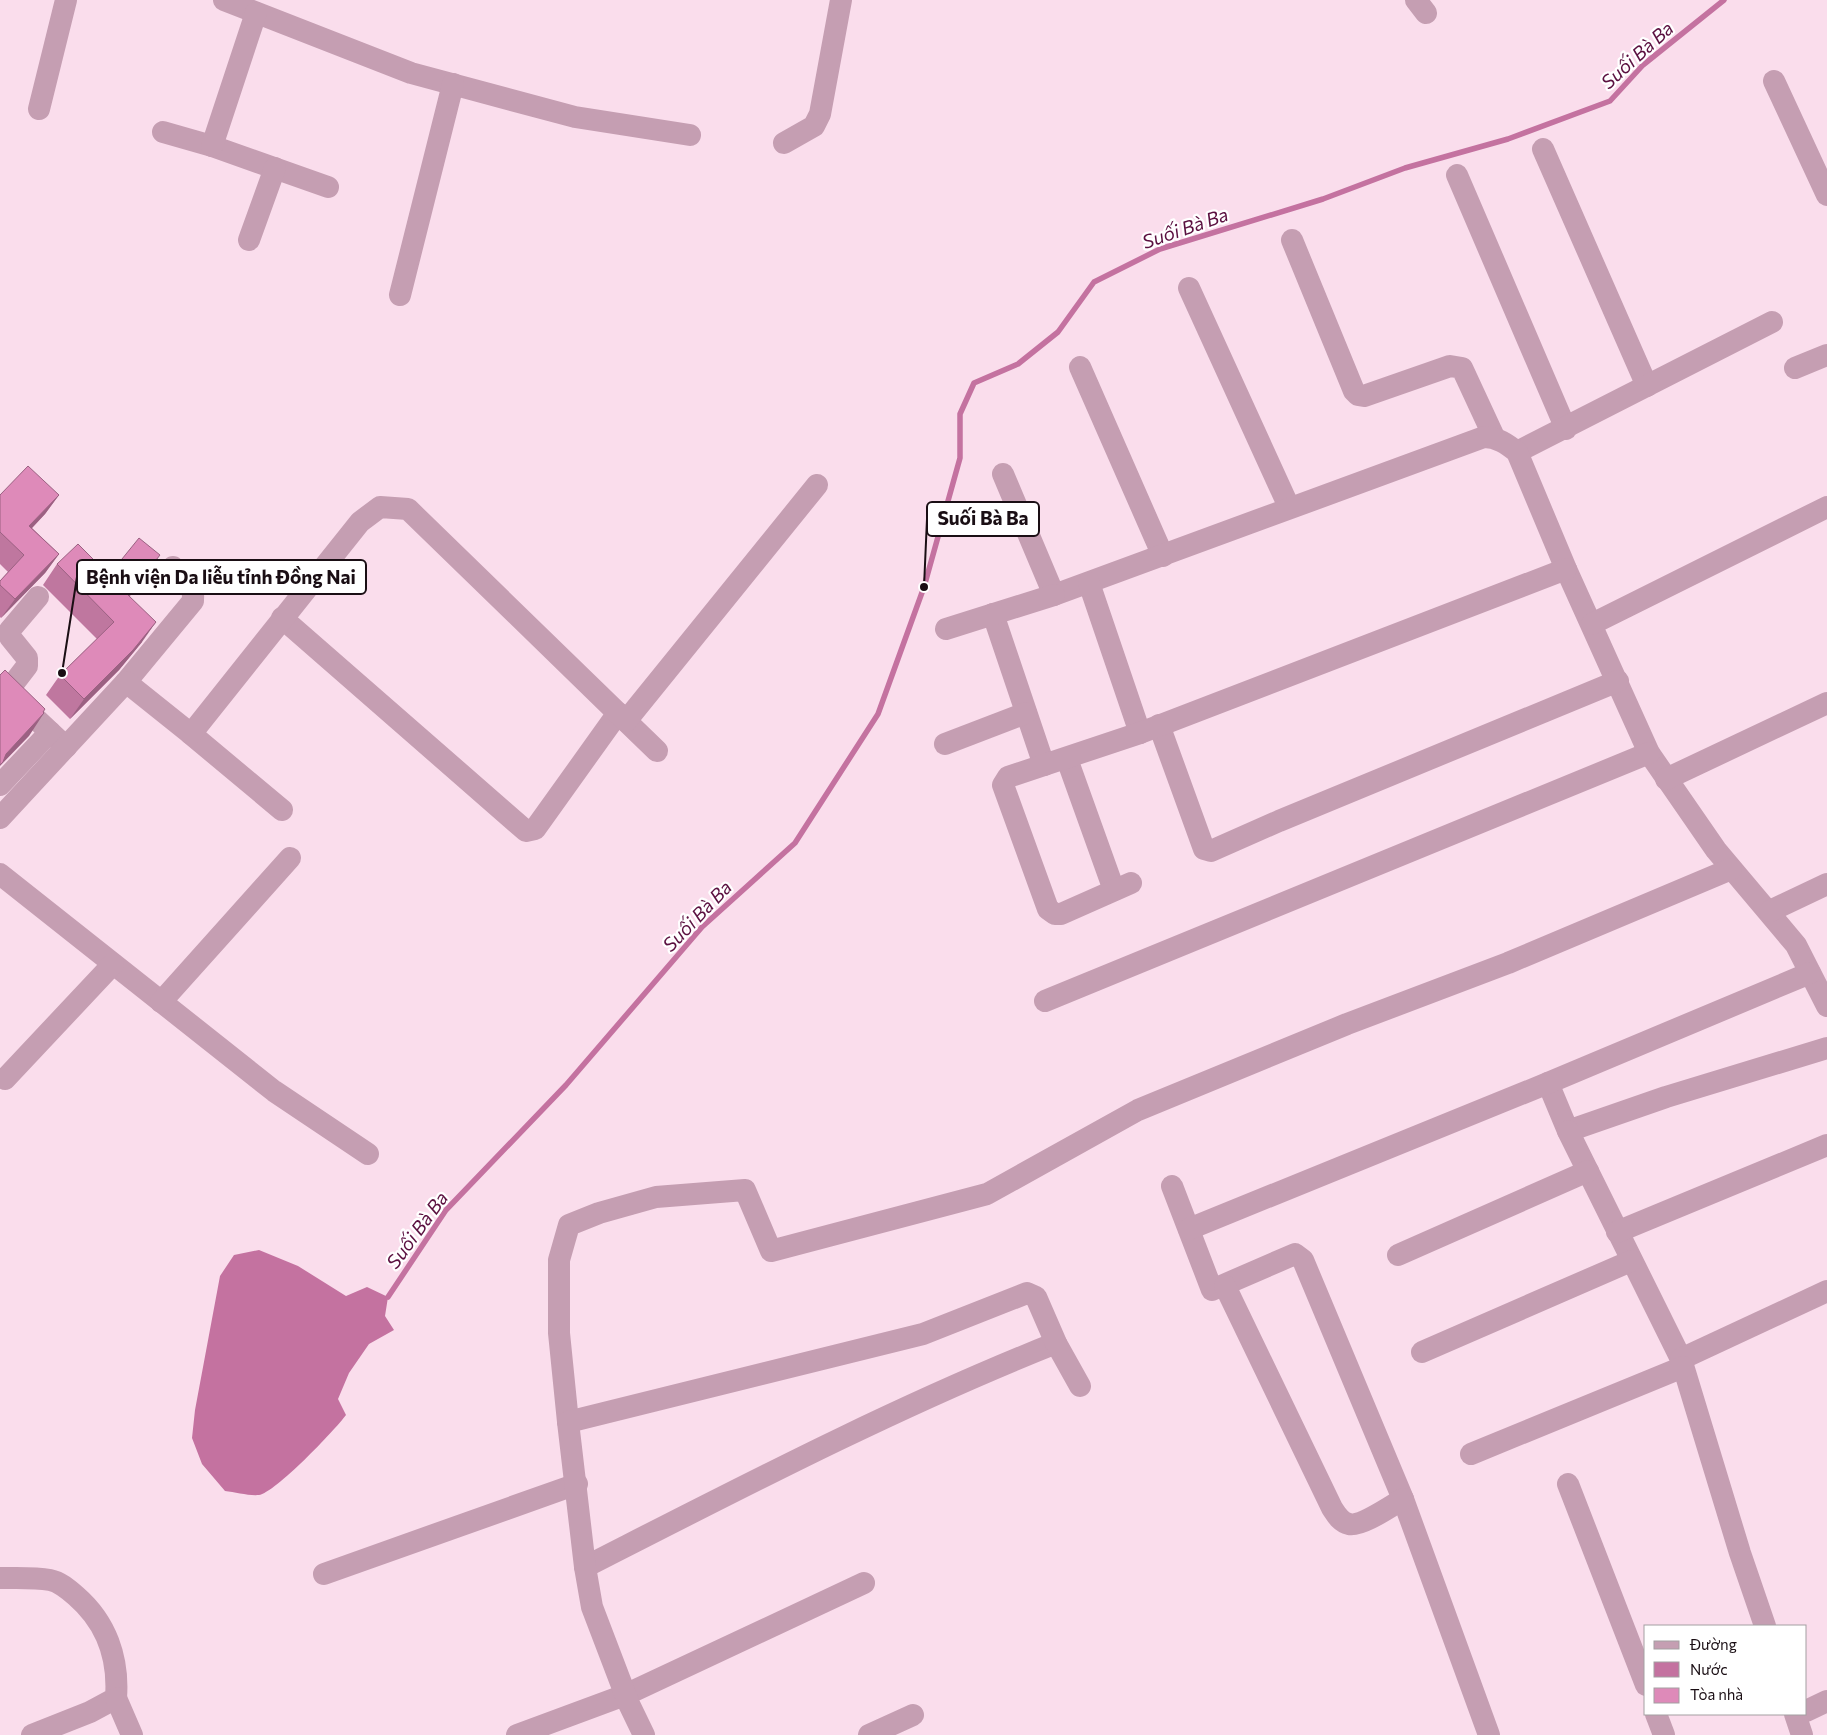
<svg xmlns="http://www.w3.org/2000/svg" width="1827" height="1735" font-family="Commissioner,sans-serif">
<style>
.water{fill:#c472a0}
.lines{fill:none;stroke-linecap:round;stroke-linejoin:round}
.stream{stroke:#c472a0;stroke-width:5.5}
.minor{stroke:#c59eb2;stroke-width:22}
.wall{fill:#bf779f}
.shaded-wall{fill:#9b6182}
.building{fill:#de8ab9;stroke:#9b6182}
.labels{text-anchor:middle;stroke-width:4.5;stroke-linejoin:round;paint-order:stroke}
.water-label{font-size:19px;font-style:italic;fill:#5b1040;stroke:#fff}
.leader{fill:none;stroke:#1a0e14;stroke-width:2}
.callout-dot{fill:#1a0e14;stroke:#fff;stroke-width:2}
.callout{fill:#fff;stroke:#1a0e14;stroke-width:2}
.callout-label{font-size:19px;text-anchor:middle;font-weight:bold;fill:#1a0e14}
</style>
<rect width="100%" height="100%" fill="#faddec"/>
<path class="water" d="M259 1250 298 1266 346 1296 367 1287 388 1297 385 1316 394 1330 369 1344 349 1373 338 1399 346 1415C335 1430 275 1493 259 1495 249 1496 235 1492 225 1491L202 1464 192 1438 195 1410 220 1276 234 1255Z"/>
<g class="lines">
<polyline class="stream" points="388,1297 446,1210 566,1085 702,927 795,843 878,714 924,587 960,458 960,414 974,383 1018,364 1058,332 1094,282 1160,249 1323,199 1405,168 1508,139 1610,101 1643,65 1724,0"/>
<g class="minor">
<polyline points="224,0 411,73 575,117 690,135"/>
<polyline points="1416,0 1426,13"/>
<polyline points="1774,81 1827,195"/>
<polyline points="39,109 66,0"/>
<polyline points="163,132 212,146 328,187"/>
<polyline points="784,143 814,126 820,114 841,0"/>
<polyline points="212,146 256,13"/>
<polyline points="1543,149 1647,386"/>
<polyline points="1457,175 1566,429"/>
<polyline points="249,240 275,168"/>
<polyline points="1292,240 1354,391 1358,395 1364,396 1450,366 1462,368 1494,437"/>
<polyline points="1189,288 1289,507"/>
<polyline points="400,295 453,84"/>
<polyline points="1080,367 1163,556"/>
<polyline points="1795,368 1827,355"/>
<polyline points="1517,452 1772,322"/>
<path d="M1003 474 1054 595 1484 437C1497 437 1507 444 1517 452L1566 569 1649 753 1716 850 1796 945 1827 1006"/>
<polyline points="1089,583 1140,733"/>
<polyline points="993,614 1044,765"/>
<polyline points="282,618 526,831 535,829 618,713"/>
<polyline points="1592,624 1827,507"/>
<polyline points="946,629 1054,595"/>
<path d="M126 682 193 601C195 586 183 577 173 567"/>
<polyline points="7,692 27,666 27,658 10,637 10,630 38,597"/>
<polyline points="17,701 66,747"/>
<polyline points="626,721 657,751"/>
<polyline points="1159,725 1204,849 1211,851 1279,821 1618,681"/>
<polyline points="191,734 282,810"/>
<polyline points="945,744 1026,713"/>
<polyline points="1067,759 1114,890"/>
<polyline points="1666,779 1827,703"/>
<polyline points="0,785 50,732"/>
<polyline points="0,818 126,682 191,734 360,522 380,507 408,509 626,721 817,485"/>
<polyline points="0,874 274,1091 368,1154"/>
<polyline points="1131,883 1061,914 1055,914 1048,909 1003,785 1008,777 1140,733 1566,569"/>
<polyline points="1770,911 1827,884"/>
<polyline points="1045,1001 1649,753"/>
<polyline points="161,1002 290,858"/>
<polyline points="5,1079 113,964"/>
<polyline points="1548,1083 1568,1131 1666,1097 1827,1048"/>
<polyline points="1568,1131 1681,1359 1740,1553 1765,1626"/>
<polyline points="1172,1186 1212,1290 1295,1254 1303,1260 1403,1499 1489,1735"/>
<polyline points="1189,1229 1548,1083 1810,973"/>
<polyline points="1617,1232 1827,1145"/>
<polyline points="1398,1255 1588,1171"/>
<path d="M1225 1286 1332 1508C1336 1514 1340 1522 1349 1524 1361 1527 1391 1506 1403 1499"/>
<polyline points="1422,1352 1631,1261"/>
<polyline points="1681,1359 1827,1291"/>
<polyline points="568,1422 559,1333 559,1260 569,1225 599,1213 656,1197 745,1190 771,1251 987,1194 1138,1110 1347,1024 1508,963 1731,869"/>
<polyline points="1471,1454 1683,1367"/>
<polyline points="1568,1484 1646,1685"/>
<path d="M585 1567C740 1488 895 1407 1056 1343"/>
<polyline points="324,1574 577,1484"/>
<path d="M0 1578C16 1578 34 1577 50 1580 60 1582 68 1589 76 1596 106 1622 119 1658 116 1698L90 1712 32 1735"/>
<polyline points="116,1698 132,1735"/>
<polyline points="1806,1711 1827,1701"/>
<polyline points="1656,1714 1664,1735"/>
<polyline points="1795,1714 1802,1735"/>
<polyline points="517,1735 625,1695 864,1583"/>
<polyline points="644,1735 629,1704 592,1607 585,1567 568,1422 923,1334 1027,1293 1036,1297 1056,1343 1080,1386"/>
<polyline points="869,1735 913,1715"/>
</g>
</g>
<g class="wall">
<polygon points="0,495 59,495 45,514 32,528 59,554 45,573 1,618 0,617 0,581 8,572 0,564"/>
<polygon points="57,564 109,575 146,575 130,596 142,642 119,670 70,719 46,695 60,675 97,639 43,585"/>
</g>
<g class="shaded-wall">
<polygon points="59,495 45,514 16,545 29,526"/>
<polygon points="59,554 45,573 1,618 15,599"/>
<polygon points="160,555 146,575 114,615 128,595"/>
<polygon points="156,622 142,642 119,670 70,719 84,699"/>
<polygon points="45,709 37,721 44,713 29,736 0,766 0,762 6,754"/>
</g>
<g class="building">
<polygon points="28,466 59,495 29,526 59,554 15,599 0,585 0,581 24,555 0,532 0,495"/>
<polygon points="139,538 160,555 128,595 156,622 133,650 84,699 60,675 114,622 57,564 78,544 109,575"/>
<polygon points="5,670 45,709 43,712 44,713 6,754 3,762 0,765 0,675"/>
</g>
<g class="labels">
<g class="water-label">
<text transform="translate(1637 55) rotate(-42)" y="7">Suối Bà Ba</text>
<text transform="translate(1185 228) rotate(-19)" y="7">Suối Bà Ba</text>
<text transform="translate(697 916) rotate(-46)" y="7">Suối Bà Ba</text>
<text transform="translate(417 1230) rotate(-54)" y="7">Suối Bà Ba</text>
</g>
</g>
<path class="leader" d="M924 587L927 519M62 673L77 577"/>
<g class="callout-dot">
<circle cx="924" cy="587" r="5"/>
<circle cx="62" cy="673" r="5"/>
</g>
<g class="callout">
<rect x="927" y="502" width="112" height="34" rx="5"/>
<rect x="77" y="560" width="289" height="34" rx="5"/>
</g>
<g class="callout-label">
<text x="983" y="525">Suối Bà Ba</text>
<text x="221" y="584">Bệnh viện Da liễu tỉnh Đồng Nai</text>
</g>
<rect x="1644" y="1625" width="162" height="90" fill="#ffffff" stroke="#a39fa1"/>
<rect x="1654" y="1641" width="25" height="8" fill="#c59eb2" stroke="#a39fa1"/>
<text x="1690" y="1650" font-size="15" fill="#1a0e14">Đường</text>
<rect x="1654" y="1662" width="25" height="15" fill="#c472a0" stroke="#a39fa1"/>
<text x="1690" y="1675" font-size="15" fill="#1a0e14">Nước</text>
<rect x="1654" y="1688" width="25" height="15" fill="#de8ab9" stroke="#a39fa1"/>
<text x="1690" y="1700" font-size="15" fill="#1a0e14">Tòa nhà</text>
</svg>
